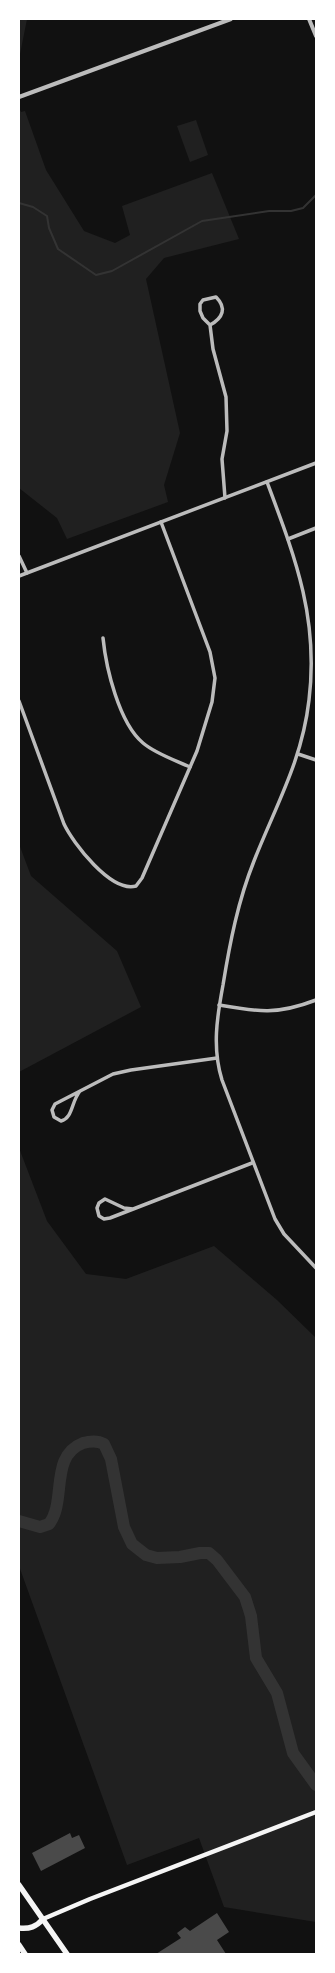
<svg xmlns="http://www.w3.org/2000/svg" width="335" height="1973" font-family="'Space Grotesk',sans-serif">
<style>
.green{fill:#202020}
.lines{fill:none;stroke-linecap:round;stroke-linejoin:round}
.stream{stroke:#333;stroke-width:2}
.river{stroke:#333;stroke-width:12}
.building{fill:#4a4a4a}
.minor{stroke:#bcbcbc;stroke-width:3.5}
.tertiary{stroke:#bcbcbc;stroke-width:4}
.secondary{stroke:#f5f5f5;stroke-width:4.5}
.primary{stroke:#f5f5f5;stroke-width:5.5}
</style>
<rect width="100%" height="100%" fill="#111"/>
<g class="green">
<polygon points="19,19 27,19 19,59"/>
<polygon points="19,108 21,112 25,111 46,170 84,231 115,243 130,235 122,206 212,173 239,239 164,258 146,279 180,433 164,485 168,502 67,539 57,518 19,488"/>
<polygon points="196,120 208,155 190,162 177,126"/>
<polygon points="19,844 31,876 117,951 141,1007 19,1072"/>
<polygon points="19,1148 47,1221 86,1274 126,1279 214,1246 277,1300 316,1338 316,1922 224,1907 199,1838 127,1865 19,1566"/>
</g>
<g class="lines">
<polyline class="stream" points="19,203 33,207 47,216 49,228 58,249 96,275 112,271 202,221 269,211 291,211 303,208 316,195"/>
<path class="river" d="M19 1521 40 1527 49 1524C67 1501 49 1456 83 1443 90 1441 97 1440 104 1444L111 1459 124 1527 132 1544 146 1555 157 1558 180 1557 200 1553H209L217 1560 245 1597 251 1616 256 1658 277 1693 293 1753 316 1785"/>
</g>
<g class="building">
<polygon points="70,1833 72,1838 79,1835 85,1848 41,1871 32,1853"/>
<polygon points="217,1913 229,1932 217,1940 226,1954 156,1954 181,1938 177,1933 185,1927 190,1931"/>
</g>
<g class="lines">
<g class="minor">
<path d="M210 325C223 318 227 308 216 297L203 300 200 304V311L203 318 210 325 213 349 226 397 227 431 222 459 225 498"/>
<path d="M267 482C295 557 319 618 309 700 302 761 276 805 254 861 238 901 230 942 223 985 217 1017 212 1048 222 1080L275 1219 284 1234 316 1268"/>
<polyline points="288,539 316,528"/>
<polyline points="19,556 27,573"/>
<polyline points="19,576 316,463"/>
<path d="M103 638C106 668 119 723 143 743 156 754 175 760 190 767"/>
<path d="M19 701 64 824C73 843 111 893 136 886L142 878 197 751 212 702 215 678 210 652 161 522"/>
<polyline points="298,754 316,760"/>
<path d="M219 1005C259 1012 277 1015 316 1000"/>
<path d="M80 1091C71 1102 73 1118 61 1121L54 1117 52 1110 55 1104 113 1074 131 1070 217 1058"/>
<polyline points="133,1209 124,1208 105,1199 99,1203 97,1208 99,1216 104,1219 110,1218 252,1163"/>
</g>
<g class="tertiary">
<polyline points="309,19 316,36"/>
<polyline points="19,97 231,19"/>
</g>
<polyline class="secondary" points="43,1919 90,1899 316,1812"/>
<g class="primary">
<polyline points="19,1885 67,1954"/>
<path d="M19 1928C30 1929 36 1927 43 1919"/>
<polyline points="19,1945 25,1954"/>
</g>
</g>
<rect width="335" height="1973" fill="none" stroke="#ffffff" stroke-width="40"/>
</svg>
